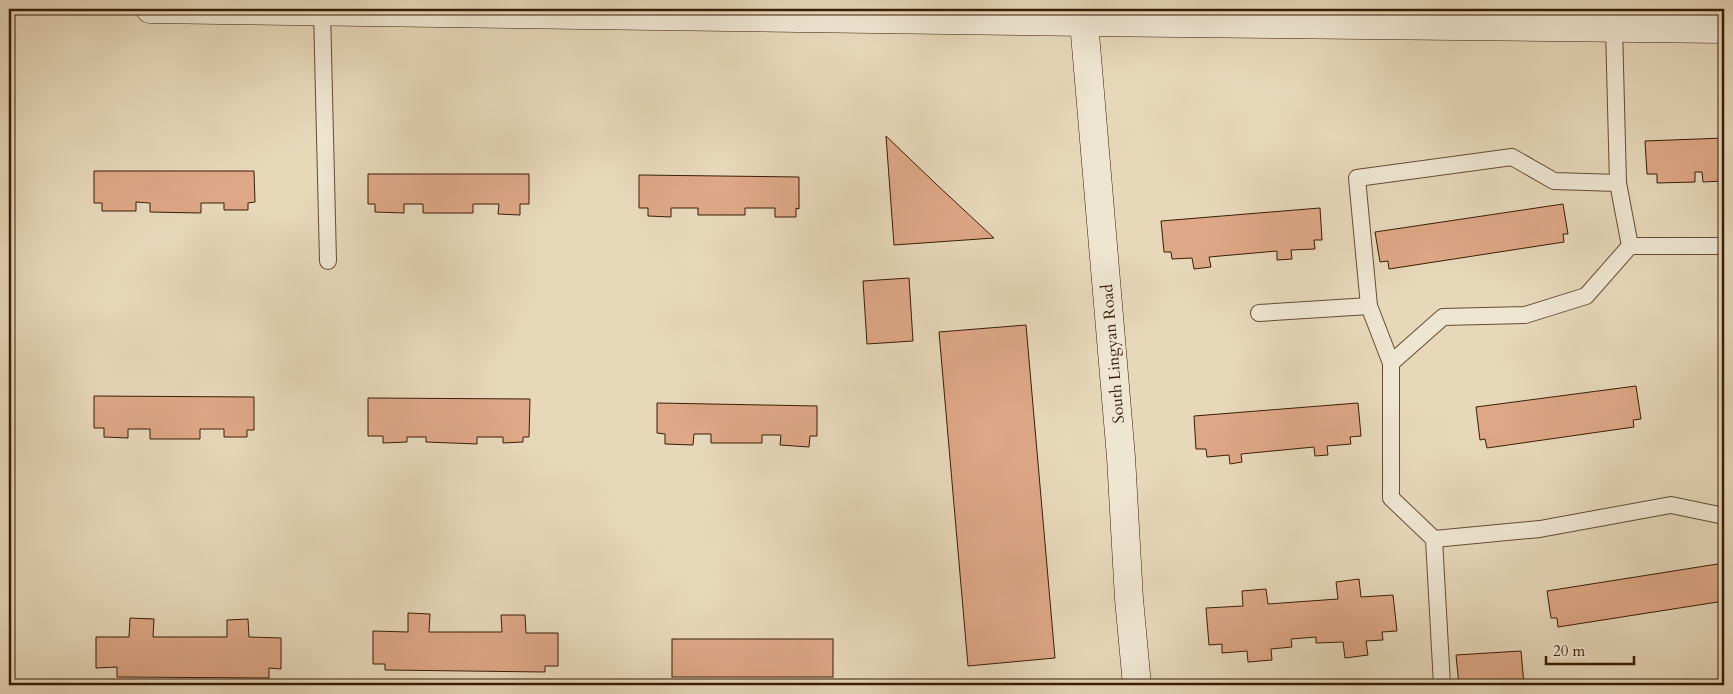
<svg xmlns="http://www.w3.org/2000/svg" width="1733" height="694" font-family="Cardo,serif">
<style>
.building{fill:#dea787;stroke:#391d07}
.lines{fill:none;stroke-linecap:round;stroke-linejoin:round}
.lane-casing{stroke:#644c34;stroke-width:18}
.secondary-casing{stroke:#391d07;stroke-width:29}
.lane{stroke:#efe6d2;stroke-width:16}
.secondary{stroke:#efe6d2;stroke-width:28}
.labels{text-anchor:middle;stroke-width:4;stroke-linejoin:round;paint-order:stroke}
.street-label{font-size:16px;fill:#391d07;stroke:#efe6d2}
</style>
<rect width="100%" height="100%" fill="#e7d8ba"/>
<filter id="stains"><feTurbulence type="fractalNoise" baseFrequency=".004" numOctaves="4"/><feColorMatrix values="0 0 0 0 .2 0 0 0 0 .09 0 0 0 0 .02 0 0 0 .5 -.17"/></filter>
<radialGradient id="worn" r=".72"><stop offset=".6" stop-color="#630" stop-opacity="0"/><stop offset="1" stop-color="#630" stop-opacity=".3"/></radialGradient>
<g class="building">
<polygon points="886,136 935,183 994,238 894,245"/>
<polygon points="1724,138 1724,181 1703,182 1702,172 1695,172 1695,182 1657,183 1657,174 1647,174 1645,141"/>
<polygon points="94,171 254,171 255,202 248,203 248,210 224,210 224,203 201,203 201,213 150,212 150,203 136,202 136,211 102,211 102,203 94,203"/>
<polygon points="368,174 529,174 529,204 520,204 520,215 498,214 499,204 473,204 473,213 423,213 423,204 404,204 404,213 375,212 375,204 368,204"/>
<polygon points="639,175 799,177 799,209 796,208 796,217 775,217 775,208 745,208 745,215 698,215 698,208 671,208 671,217 648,216 648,208 639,208"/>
<polygon points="1563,204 1568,234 1563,234 1564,242 1389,269 1388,261 1380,262 1375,232"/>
<polygon points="1320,208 1322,240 1314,240 1315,249 1291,250 1292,259 1277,260 1277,251 1209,257 1211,267 1194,269 1192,258 1172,259 1171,252 1164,252 1161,221"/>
<polygon points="909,278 913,341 867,344 863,281"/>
<polygon points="1026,325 1055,658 968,666 939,332"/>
<polygon points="1636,386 1641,419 1633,420 1634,427 1487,448 1485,439 1480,440 1476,407"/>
<polygon points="94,396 254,397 254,430 247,430 247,437 224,437 224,429 200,429 200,439 150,439 150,429 128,429 128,438 104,437 104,428 94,428"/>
<polygon points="368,398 530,399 529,437 523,437 523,442 503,443 503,437 477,437 477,444 426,442 426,437 407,437 407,442 383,443 383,436 368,436"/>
<polygon points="657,403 817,406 817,436 810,436 809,447 780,445 781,435 762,435 762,443 711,443 711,434 694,434 693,445 665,444 665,434 657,433"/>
<polygon points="1358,403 1361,436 1350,437 1351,444 1327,446 1328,455 1315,456 1314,447 1241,454 1242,462 1230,464 1229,455 1207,457 1206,449 1196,449 1194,416"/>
<polygon points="1724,563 1724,601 1558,627 1557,618 1551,618 1547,591"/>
<polygon points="1359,579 1361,597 1393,595 1397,631 1382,632 1383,640 1366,641 1368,655 1345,658 1343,642 1316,643 1316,637 1291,639 1292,647 1271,649 1272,660 1248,662 1247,651 1222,653 1222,644 1209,645 1206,608 1243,606 1242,591 1266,589 1268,604 1338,599 1336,582"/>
<polygon points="408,613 430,614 429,632 502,632 501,615 525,615 526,633 558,633 558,666 545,666 545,672 385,670 385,664 373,664 373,631 408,632"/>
<polygon points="130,618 154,619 153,637 227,637 227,620 248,619 249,637 281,638 281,669 269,668 269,678 117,677 117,667 96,668 96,637 129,637"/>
<rect x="672" y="639" width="161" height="38"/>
<polygon points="1521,651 1524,685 1459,685 1456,655"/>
</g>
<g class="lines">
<defs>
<g id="lane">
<polyline points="322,11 328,261"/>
<polyline points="1630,246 1724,246"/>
<polyline points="1259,313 1369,306"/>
<polyline points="1391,363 1443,317 1525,315 1586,296 1630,246 1618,183 1614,28"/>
<polyline points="1434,539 1540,529 1671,505 1724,516"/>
<polyline points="1442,685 1434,539 1391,498 1391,363 1369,306 1357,178 1512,157 1554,181 1618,183"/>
</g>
<g id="secondary">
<polyline points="150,9 1084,22 1724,29"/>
<polyline points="1084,22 1121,457 1129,599 1137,685"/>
</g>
</defs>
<use href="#lane" class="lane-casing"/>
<use href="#secondary" class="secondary-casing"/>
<use href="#lane" class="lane"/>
<use href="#secondary" class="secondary"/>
</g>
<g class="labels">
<g class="street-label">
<text transform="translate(1112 354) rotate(-95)" y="6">South Lingyan Road</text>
</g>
</g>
<rect width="1733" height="694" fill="none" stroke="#e7d8ba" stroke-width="30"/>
<rect x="10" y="10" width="1713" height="674" fill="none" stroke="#391d07" stroke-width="2.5"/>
<rect x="15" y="15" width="1703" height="664" fill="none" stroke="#391d07"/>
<path d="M1546 656v8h88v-8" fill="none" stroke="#391d07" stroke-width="2.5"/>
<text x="1553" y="656" font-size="15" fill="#391d07" stroke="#efe6d2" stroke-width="4" paint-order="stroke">20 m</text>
<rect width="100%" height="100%" filter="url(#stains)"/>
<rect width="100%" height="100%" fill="url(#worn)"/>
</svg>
